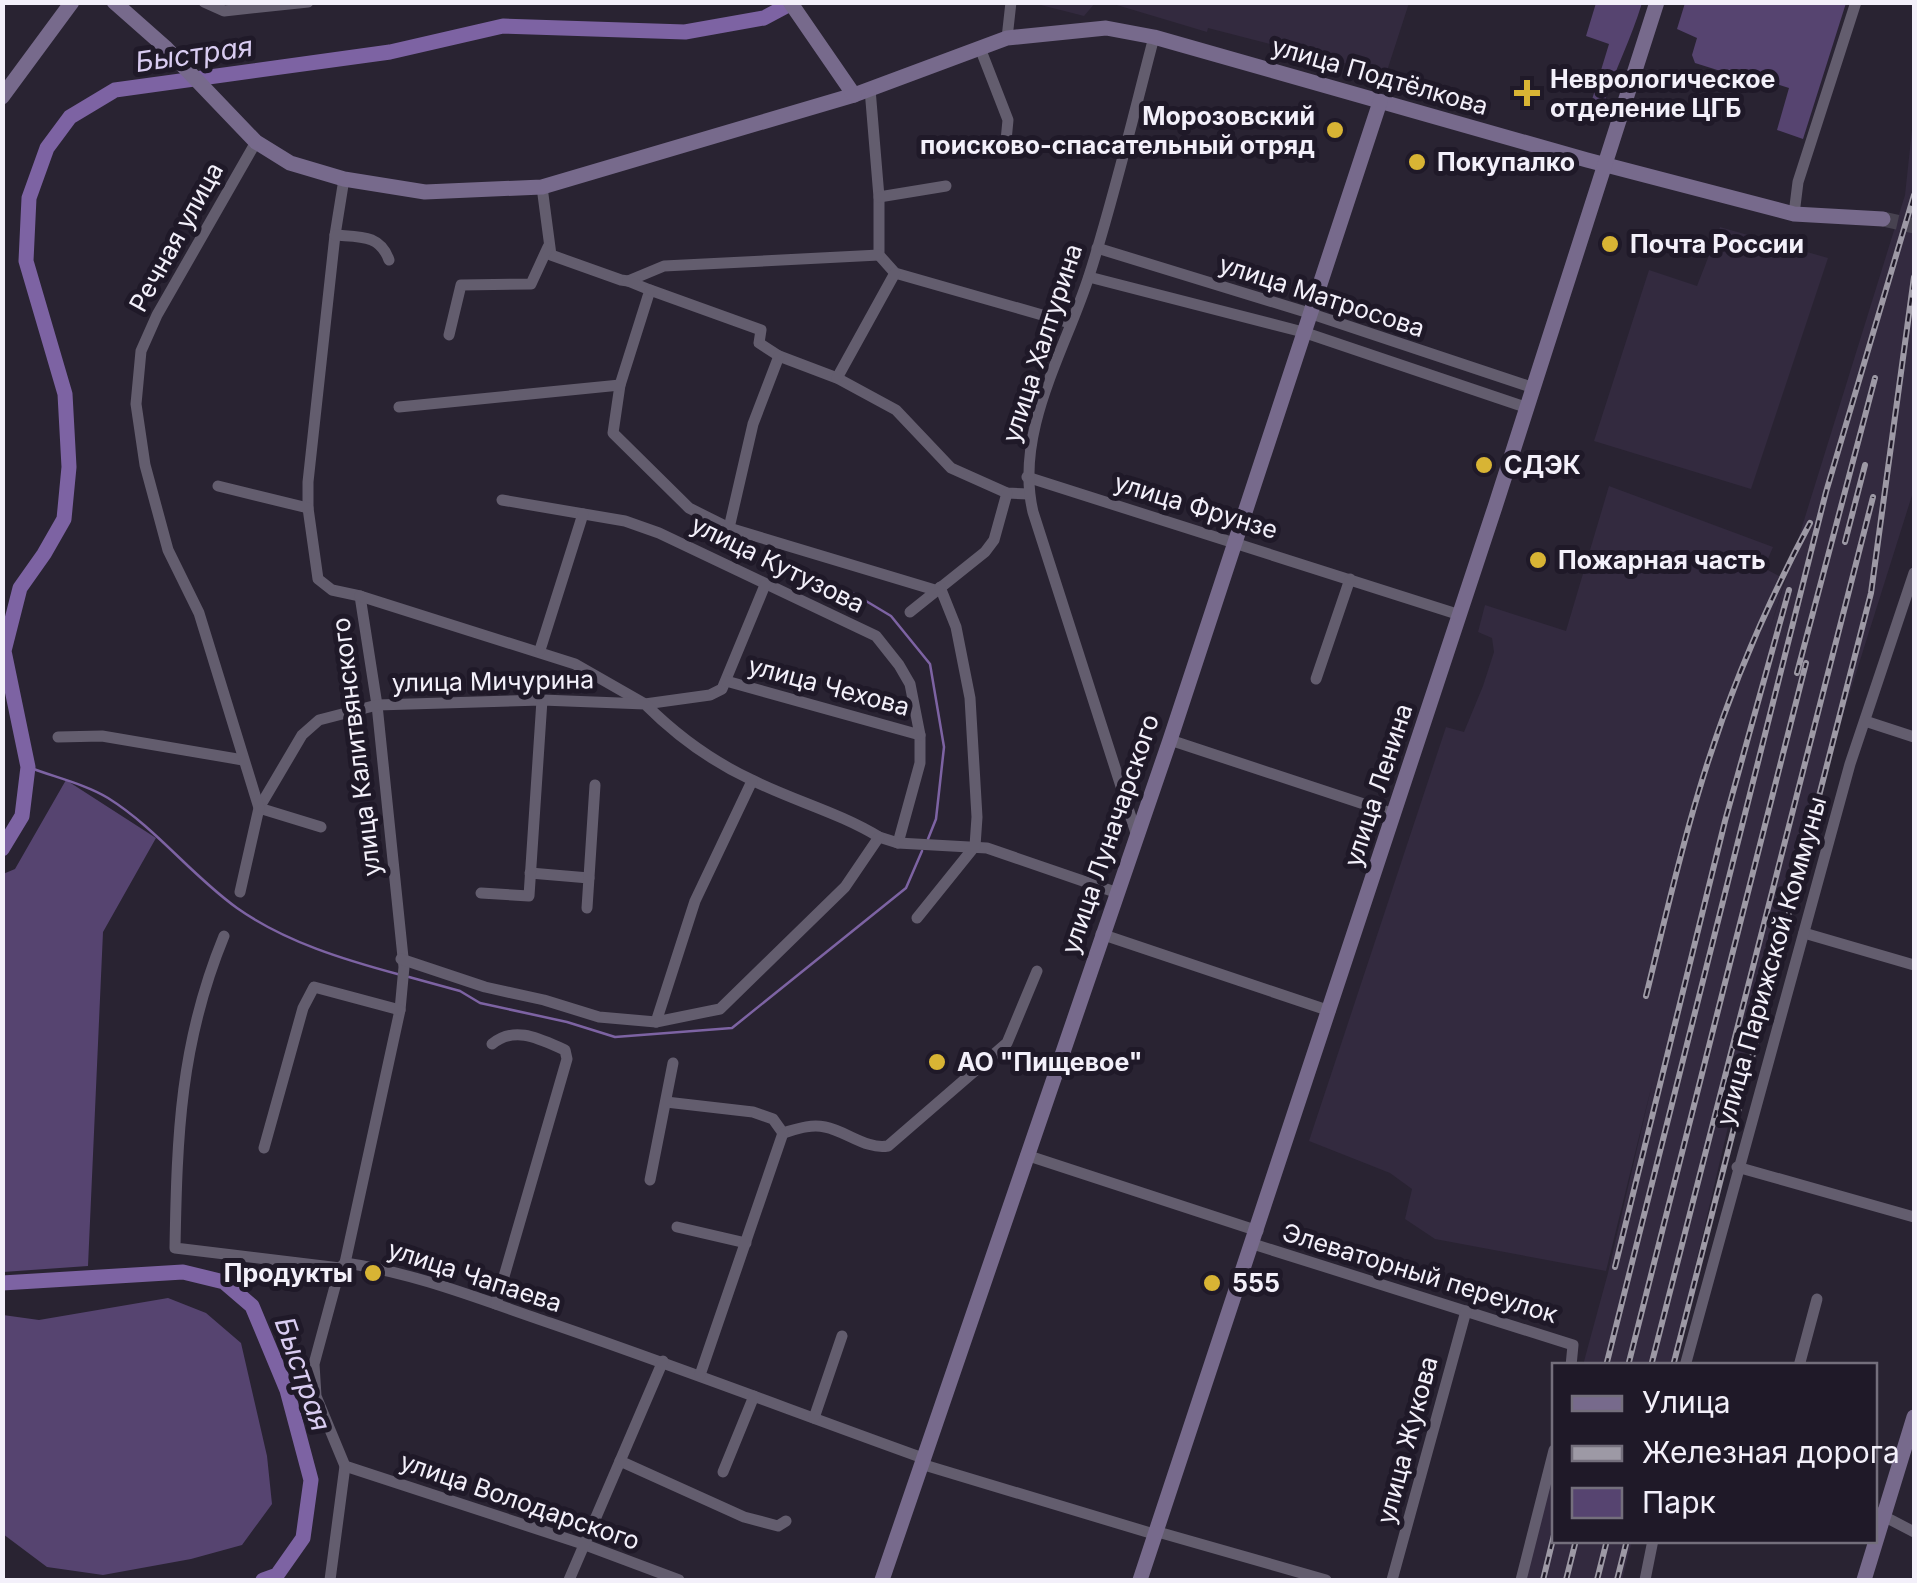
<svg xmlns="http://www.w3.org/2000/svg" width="1917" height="1583" font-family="Inter,sans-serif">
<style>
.built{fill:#332a3f}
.green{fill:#564470}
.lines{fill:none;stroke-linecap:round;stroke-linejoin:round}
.stream{stroke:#7d63a3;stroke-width:2.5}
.river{stroke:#7d63a3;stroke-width:15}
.secondary-tunnel{stroke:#474250;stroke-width:15;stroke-dasharray:15 8;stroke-linecap:butt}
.street{stroke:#635d6e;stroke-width:11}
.secondary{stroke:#776a8c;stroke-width:15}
.rail-casing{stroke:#9d99a5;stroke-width:6}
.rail{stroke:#1f1928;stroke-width:2.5;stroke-dasharray:8;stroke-linecap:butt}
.poi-dot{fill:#d8b434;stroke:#1f1928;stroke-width:4}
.labels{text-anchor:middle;stroke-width:10;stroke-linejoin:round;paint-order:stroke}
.street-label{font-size:25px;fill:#f3f0fa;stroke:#1f1928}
.poi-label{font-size:25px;font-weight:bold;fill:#f3f0fa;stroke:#1f1928;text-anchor:start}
.water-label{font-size:28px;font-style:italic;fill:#d9ccf1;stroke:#1f1928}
</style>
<rect width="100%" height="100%" fill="#292332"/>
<g class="built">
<polygon points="1033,3 1095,3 1084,16"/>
<polygon points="1110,3 1409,2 1409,3 1386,74 1208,28 1207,32"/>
<polygon points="1914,111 1914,489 1772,940 1672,1365 1583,1365 1608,1273 1653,1080 1606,1271 1435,1239 1405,1219 1412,1189 1390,1173 1309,1141 1446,727 1464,732 1483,686 1494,652 1492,638 1478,632 1485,605 1566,631 1609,486 1773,547 1764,568 1785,579 1769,633 1905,195"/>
<polygon points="1720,227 1828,258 1751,489 1594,441 1649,270 1697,286"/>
<polygon points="1554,1470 1554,1540 1632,1541 1622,1580 1524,1580"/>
</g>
<g class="green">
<path d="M1596 3H1642C1631 39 1615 70 1603 106L1591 103 1609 44 1586 36Z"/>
<polygon points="1685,3 1846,3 1803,139 1777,130 1789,88 1763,80 1762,84 1695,63 1692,55 1697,38 1677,29"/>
<polygon points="66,780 156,838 103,932 88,1266 3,1272 3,874 15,869"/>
<polygon points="168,1298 206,1313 241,1343 267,1456 272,1504 242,1545 191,1559 103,1575 47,1567 3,1534 3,1315 39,1320"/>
</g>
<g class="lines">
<g class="stream">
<polyline points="788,572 846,589 891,616 930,664 944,747 936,819 928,839"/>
<path d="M28 767C54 777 85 784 108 798 156 828 191 875 237 908 285 942 345 960 401 975"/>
<polyline points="409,977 460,991 480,1003 567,1022 615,1037 732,1028 906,888 922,851"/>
</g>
<g class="river">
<polyline points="2,849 22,816 28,767 4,651 20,588 44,554 64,519 69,467 65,394 26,261 29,198 47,148 70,117 115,90 390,52 503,26 685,32 764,18 794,2"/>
<polyline points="2,1283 183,1272 224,1282 252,1306 287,1390 311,1480 303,1538 277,1575 263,1580"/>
</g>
<polyline class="secondary-tunnel" points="1883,219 1914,226"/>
<g class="street">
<polyline points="204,2 224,11 308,2"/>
<polyline points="1007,38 1011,2"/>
<polyline points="980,48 1008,120 1005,151"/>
<polyline points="870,89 879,197 879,255 895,273 1070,323"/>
<polyline points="344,179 335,235 308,482 308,508 318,579 332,590 360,596 377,705 404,967 400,1010 345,1263"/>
<polyline points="542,187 551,255 621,280 628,281 664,266 879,255"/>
<polyline points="879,197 946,186"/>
<polyline points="1794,214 1798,182 1856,2"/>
<path d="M335 235C359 237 380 234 389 260"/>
<polyline points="1097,248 1309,313 1534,388"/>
<polyline points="1089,277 1303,332 1528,408"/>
<polyline points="628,281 650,290 620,385 613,433 689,508 729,528 935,590"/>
<polyline points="650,290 761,330 759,343 779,356 837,378 896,410 951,468 1007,493 1029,494"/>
<polyline points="449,335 461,285 531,284 548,247"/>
<polyline points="837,378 895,273"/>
<polyline points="399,407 620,385"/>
<polyline points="1027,477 1460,615"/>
<polyline points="218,486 308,508"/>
<polyline points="502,500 625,521 659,533 876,636 899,665 910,684 920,735 920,763 898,843"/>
<polyline points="729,528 753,424 779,356"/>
<polyline points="360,596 575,664 645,704 710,695 722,689 765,585"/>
<polyline points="910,612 985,552 994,540 1007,493"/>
<polyline points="540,650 583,514"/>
<polyline points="1316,679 1350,579"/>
<polyline points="726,681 920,735"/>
<polyline points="1865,721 1914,737"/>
<polyline points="58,737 102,736 243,760"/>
<polyline points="1170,740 1394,814"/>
<path d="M321 827 259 808 302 735 319 720 377 705 542 700 645 704C677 736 711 761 752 780 794 801 840 813 879 837L898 843 987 848 1115 892"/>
<path d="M1136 833 1033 512C1014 432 1065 351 1089 276 1114 198 1133 117 1154 37"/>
<polyline points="530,873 589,878"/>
<polyline points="240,892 259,808 199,613 168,550 145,465 136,404 141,351 157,315 256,142"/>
<polyline points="481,893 529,896 542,700"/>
<polyline points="587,908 595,785"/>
<polyline points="917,918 975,846 977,817 970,698 956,627 940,587"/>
<polyline points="1804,933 1914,965"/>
<polyline points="1101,934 1330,1011"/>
<path d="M224 936C180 1043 177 1135 175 1248L340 1268 345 1263C416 1273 482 1300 550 1323 675 1366 798 1413 923 1458"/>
<polyline points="401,959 485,987 544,1000 599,1017 656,1022 720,1009 845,887 879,837"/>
<polyline points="656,1022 695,901 752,781"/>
<path d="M492 1044C515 1025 540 1039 565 1050L567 1059 496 1304"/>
<polyline points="666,1102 753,1112 773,1119 783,1133"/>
<path d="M783 1133C797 1129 810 1124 825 1127 846 1131 867 1150 888 1146L1007 1043 1037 971"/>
<polyline points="264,1148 303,1008 314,987 400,1010"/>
<polyline points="1026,1155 1258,1231"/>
<polyline points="1737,1167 1914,1217"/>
<polyline points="650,1180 673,1063"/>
<polyline points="677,1227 746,1243"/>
<polyline points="1253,1244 1573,1345 1571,1366"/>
<polyline points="1685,1366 1850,764 1914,573"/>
<polyline points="1799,1366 1817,1299"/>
<polyline points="700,1375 783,1133"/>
<polyline points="814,1418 842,1336"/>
<polyline points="620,1461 744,1517 778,1526 786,1521"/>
<polyline points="921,1464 1157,1535"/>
<polyline points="345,1466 583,1544 679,1580"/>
<polyline points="723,1472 754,1396"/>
<polyline points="1874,1511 1914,1532"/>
<polyline points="1158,1532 1326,1580"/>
<polyline points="330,1580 345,1466 316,1396 314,1364 340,1268"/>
<polyline points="569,1580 663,1361"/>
<polyline points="1392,1580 1466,1311"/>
<polyline points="1521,1580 1554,1450"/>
<polyline points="1645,1580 1653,1540"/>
</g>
<g class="secondary">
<polyline points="114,2 165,47 256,142 290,163 344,179 425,192 542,187 854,95 1007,38 1106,28 1154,37 1587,160 1794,214 1883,219"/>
<polyline points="790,2 854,95"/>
<polyline points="2,97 72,2"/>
<polyline points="882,1580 1170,740 1380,102"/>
<polyline points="1140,1580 1495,507 1657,2"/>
<polyline points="1864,1580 1914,1417"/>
</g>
<defs>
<g id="rail">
<polyline points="1845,542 1865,465"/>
<polyline points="1797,673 1875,378"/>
<path d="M1646 996C1663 928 1678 860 1698 794 1726 699 1764 609 1810 523"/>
<polyline points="1615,1267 1725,821 1789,590"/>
<polyline points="1606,1366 1826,492 1914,195"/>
<polyline points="1628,1366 1806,663"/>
<polyline points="1651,1366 1873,497"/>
<polyline points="1673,1366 1871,593 1914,277"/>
<polyline points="1543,1580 1554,1535"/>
<polyline points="1566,1580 1576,1540"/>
<polyline points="1597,1580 1607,1540"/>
<polyline points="1617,1580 1627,1540"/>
</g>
</defs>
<use href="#rail" class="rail-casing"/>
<use href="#rail" class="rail"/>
</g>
<g class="poi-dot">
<path d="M1522 78h10v10h10v10h-10v10h-10v-10h-10v-10h10z"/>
<circle cx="1335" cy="130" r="10"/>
<circle cx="1417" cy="162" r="10"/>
<circle cx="1610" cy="244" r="10"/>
<circle cx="1484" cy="465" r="10"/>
<circle cx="1538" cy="560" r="10"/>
<circle cx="937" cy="1062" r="10"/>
<circle cx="373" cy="1273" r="10"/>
<circle cx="1212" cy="1283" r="10"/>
</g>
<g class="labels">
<g class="street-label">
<text transform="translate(1380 76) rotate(16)" y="9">улица Подтёлкова</text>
<text transform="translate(176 237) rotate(-61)" y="9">Речная улица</text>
<text transform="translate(1322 296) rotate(18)" y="9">улица Матросова</text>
<text transform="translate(1042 343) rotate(-72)" y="9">улица Халтурина</text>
<text transform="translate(1196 506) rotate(17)" y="9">улица Фрунзе</text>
<text transform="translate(778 564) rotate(26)" y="9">улица Кутузова</text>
<text transform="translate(493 681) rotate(-1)" y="9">улица Мичурина</text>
<text transform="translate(829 686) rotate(15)" y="9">улица Чехова</text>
<text transform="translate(356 747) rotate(-97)" y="9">улица Калитвянского</text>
<text transform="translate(1378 785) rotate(-72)" y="9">улица Ленина</text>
<text transform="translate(1110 834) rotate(-71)" y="9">улица Луначарского</text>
<text transform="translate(1771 961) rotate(-74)" y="9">улица Парижской Коммуны</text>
<text transform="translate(1420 1273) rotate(17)" y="9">Элеваторный переулок</text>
<text transform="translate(475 1276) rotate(18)" y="9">улица Чапаева</text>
<text transform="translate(1407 1440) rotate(-75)" y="9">улица Жукова</text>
<text transform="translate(520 1501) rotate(19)" y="9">улица Володарского</text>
</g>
<g class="poi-label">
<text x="1550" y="88">Неврологическое<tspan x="1550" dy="29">отделение ЦГБ</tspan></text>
<text x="1315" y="125" text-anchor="end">Морозовский<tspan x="1315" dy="29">поисково-спасательный отряд</tspan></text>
<text x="1437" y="171">Покупалко</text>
<text x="1630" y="253">Почта России</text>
<text x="1504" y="474">СДЭК</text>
<text x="1558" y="569">Пожарная часть</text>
<text x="957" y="1071">АО "Пищевое"</text>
<text x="353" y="1282" text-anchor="end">Продукты</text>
<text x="1232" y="1292">555</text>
</g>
<g class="water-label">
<text transform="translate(194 54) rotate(-8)" y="10">Быстрая</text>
<text transform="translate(303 1374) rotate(71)" y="10">Быстрая</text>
</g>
</g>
<rect width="1917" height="1583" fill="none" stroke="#f3f0fa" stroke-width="10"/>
<rect x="1552" y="1363" width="325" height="180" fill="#1f1928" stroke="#746f7c" stroke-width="2.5"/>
<rect x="1572" y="1396" width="50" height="15" fill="#776a8c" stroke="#746f7c" stroke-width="2.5"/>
<text x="1642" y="1413" font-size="30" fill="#f3f0fa">Улица</text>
<rect x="1572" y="1446" width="50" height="15" fill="#9d99a5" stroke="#746f7c" stroke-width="2.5"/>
<text x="1642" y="1463" font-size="30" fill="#f3f0fa">Железная дорога</text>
<rect x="1572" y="1488" width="50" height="30" fill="#564470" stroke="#746f7c" stroke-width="2.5"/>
<text x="1642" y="1513" font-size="30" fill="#f3f0fa">Парк</text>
</svg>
